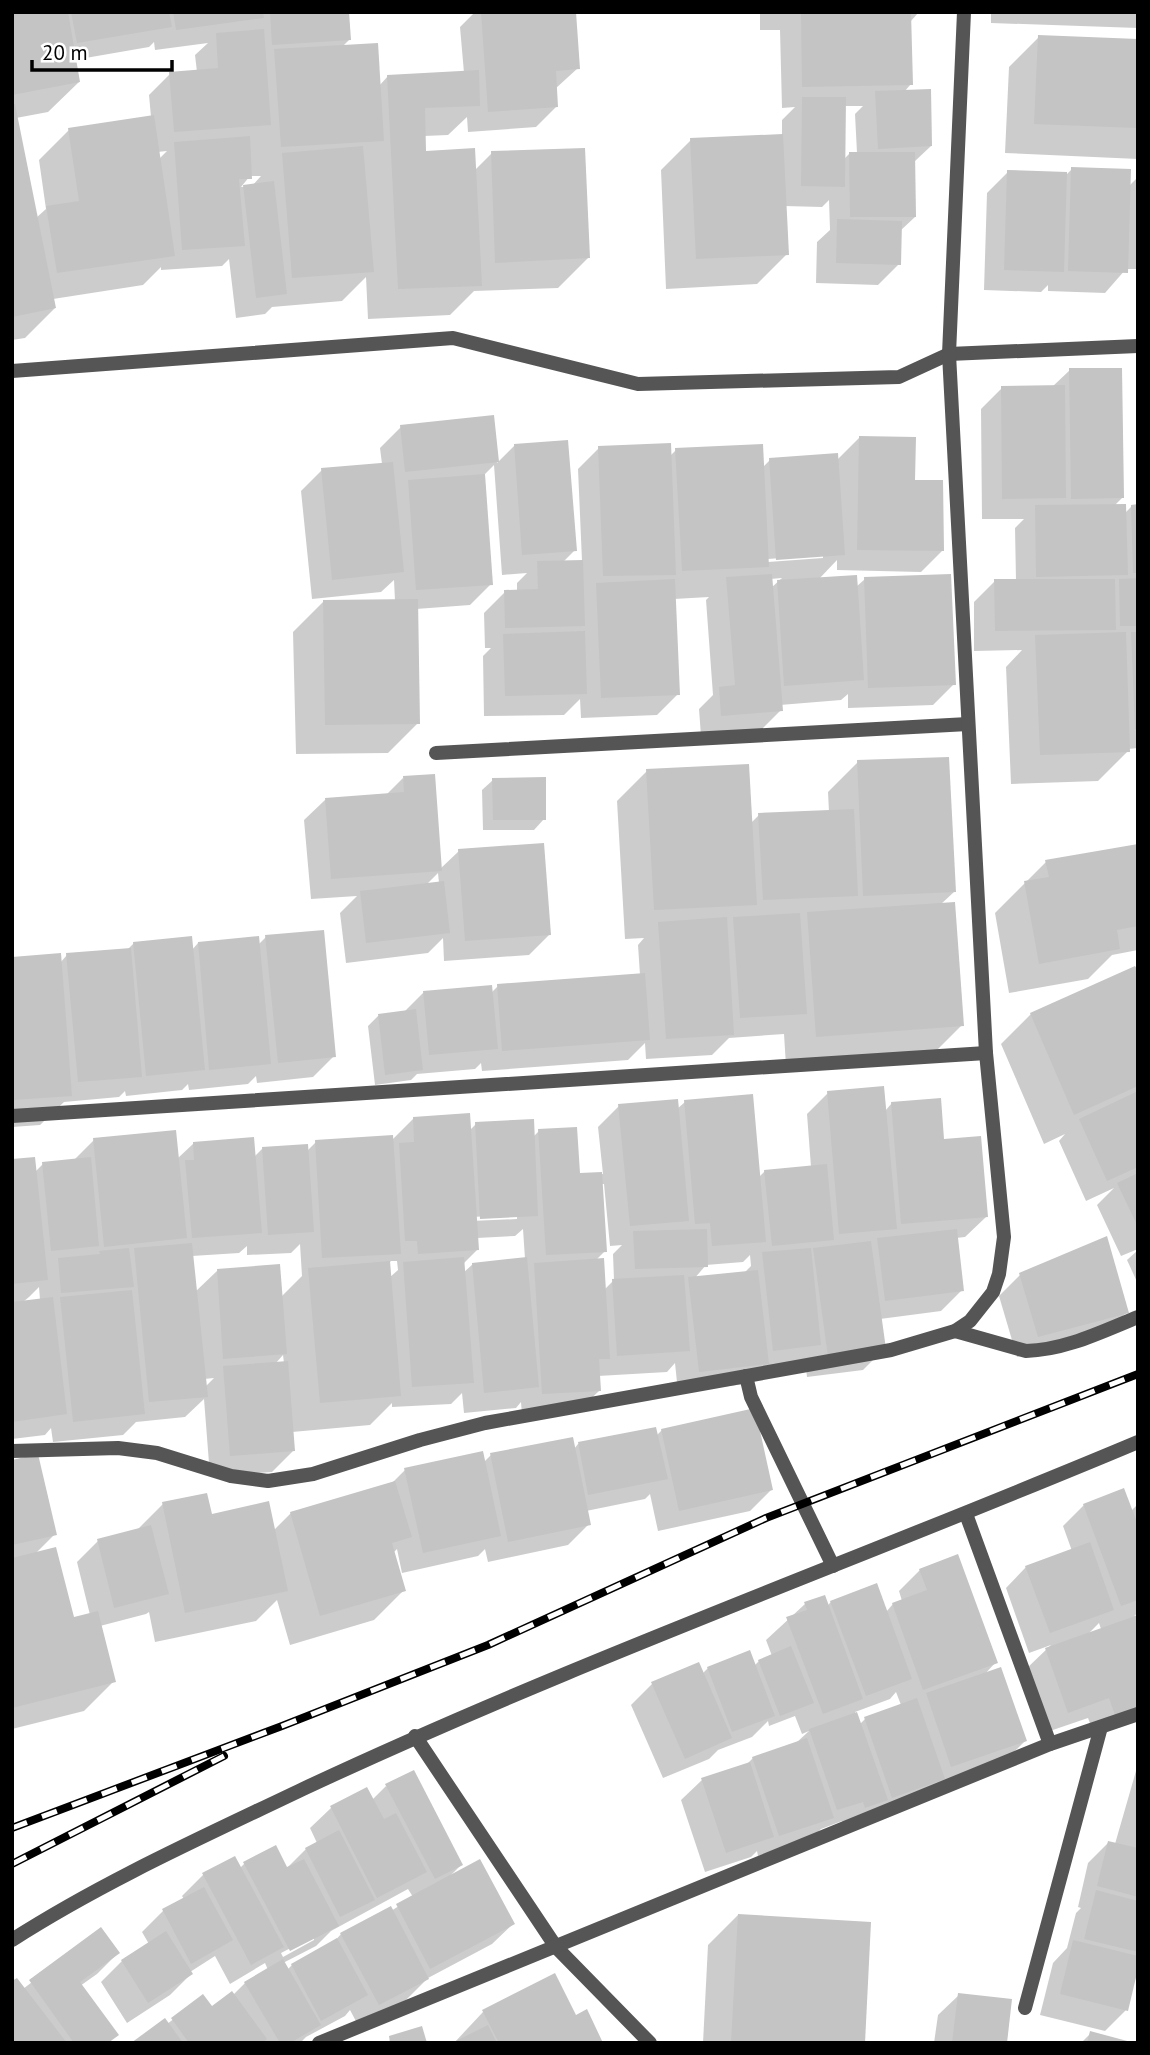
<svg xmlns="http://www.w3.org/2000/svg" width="1150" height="2055" font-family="'PT Sans',sans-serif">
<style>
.shadow{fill:#0003;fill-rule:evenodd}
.building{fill:#c4c4c4}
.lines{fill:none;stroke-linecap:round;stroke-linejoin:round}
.minor{stroke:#555;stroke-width:14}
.rail-casing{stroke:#000;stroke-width:8}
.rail{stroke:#fff;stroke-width:5;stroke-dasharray:16;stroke-linecap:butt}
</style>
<rect width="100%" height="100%" fill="#fff"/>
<g class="shadow">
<path d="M12 12H348L350 39 342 47 379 86 388 76 464 73 460 27 475 12H574L578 68 555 89 557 106 536 127 468 132 467 117 448 135 424 136 425 152 475 170 492 153 588 258 558 288 474 291 450 315 368 319 366 277 342 301 272 307 265 314 236 318 229 259 222 266 161 270V267L143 285 53 299 55 308 25 338 12 340ZM154 42 155 50 208 43 195 55 197 72 170 74 149 95 151 117 69 130 39 160 46 209 36 218 16 118 48 112 79 82 74 60 149 47ZM167 151 159 159 157 152ZM250 176H261L252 186 241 187Z"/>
<path d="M760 12H919L910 22 911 84 904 92 931 146 914 162 915 217 900 231 899 264 878 285 816 283 817 242 830 230 829 200 822 207 784 206 787 254 757 284 666 289 661 170 691 140 782 136V120L795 107 782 108 780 30H760ZM844 106H863L855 114 857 153H850L843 160Z"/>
<polygon points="991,12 1138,12 1138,28 991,23"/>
<polygon points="1039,37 1138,41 1138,159 1005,153 1009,67"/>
<polygon points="1072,169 1128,187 1138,177 1138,269 1126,269 1105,293 1048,291 1048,285 1041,292 984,290 987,193 1008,172 1067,174"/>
<polygon points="1070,370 1123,497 1115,505 1124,514 1132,506 1138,506 1138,748 1128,749 1128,751 1098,781 1011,784 1006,667 1022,650 974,651 974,602 995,581 1016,581 1015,528 1024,519 982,519 981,409 1002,388 1052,387"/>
<path d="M492 417 497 463 515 445 575 550 563 562 582 561 578 469 599 448 670 456 676 450 763 467 770 460H837L859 438 914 482 942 551 921 572 837 570V560L819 579 856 587 865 579 954 684 933 705 848 708V694L841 700 780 705 781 710 760 731 701 736 699 709 713 695 706 600 709 597 674 599 678 694 657 715 581 718 580 699 564 715 484 716 483 656 491 648H485L484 613 505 592 517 591V583L527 573 502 575 494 465 484 475 491 584 470 605 416 609 418 723 388 753 296 754 293 632 323 602 395 601 394 580 381 592 312 599 301 491 322 470 382 464 380 448 401 427ZM823 555V558L768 562V559ZM782 578 771 588 770 579Z"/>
<polygon points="858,762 954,892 940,905 962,1025 932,1055 786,1066 784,1034 729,1038 712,1055 646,1059 645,1043 628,1060 482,1071 481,1063 475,1069 417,1074 411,1080 375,1085 368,1026 378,1016 404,1012 423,993 491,993 498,986 640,975 638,945 644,938 625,939 617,801 647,771 751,823 759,815 829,812 828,792"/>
<path d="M403 778 440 869 459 851 550 934 529 955 444 961 443 938 428 953 346 963 340 913 357 896 311 899 304 820 325 800 386 795ZM438 873 439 883 426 885Z"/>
<polygon points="493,780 544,819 534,830 483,830 482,790"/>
<polygon points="1138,846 1138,950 1112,955 1088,979 1009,993 995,913 1046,862"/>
<polygon points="266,937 334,1056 313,1077 257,1083 256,1076 248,1084 189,1090 188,1084 182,1090 126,1096 125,1091 119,1097 64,1102 40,1125 12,1127 12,959 60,963 67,955 127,950 134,943 192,950 198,943 258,945"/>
<polygon points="1138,976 1138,1249 1121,1256 1097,1205 1114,1188 1086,1201 1059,1141 1065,1134 1044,1144 1001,1044 1031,1014"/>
<path d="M828 1093 885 1111 892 1103 942 1141 986 1217 965 1237 956 1238 962 1290 941 1311 880 1319 884 1349 863 1370 807 1377 805 1359 746 1384 678 1392 675 1363 667 1372 598 1376 599 1391 578 1411 522 1415 521 1402 516 1408 464 1413 462 1393 451 1404 392 1407V1403L370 1425 292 1432 293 1451 272 1472 210 1476 204 1399 185 1417 136 1422 123 1435 53 1442 51 1428 45 1435 12 1439V1161L35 1172 43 1164 73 1161 94 1140 177 1159 194 1143 254 1157 262 1149 307 1151 316 1142 392 1140 414 1118 470 1130 476 1124 533 1137 539 1131 579 1175 603 1174 598 1127 619 1106 677 1109 685 1102 759 1177 765 1171 811 1167 807 1114ZM601 1184H604L610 1246 622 1245 613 1254 614 1280 604 1290 596 1260 605 1251ZM517 1215V1219L471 1221V1217ZM523 1229 525 1259 473 1264 463 1273V1264L477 1250V1238L515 1236ZM300 1244 302 1276 281 1297 217 1271 195 1292 192 1256 239 1253 247 1246V1255L291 1253ZM750 1255 751 1266 744 1273 694 1279 706 1265 743 1262ZM391 1261H397L398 1270 389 1278 388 1264ZM39 1287 40 1300 23 1302 29 1297ZM283 1355 284 1363 275 1364ZM214 1378 205 1387 204 1379Z"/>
<polygon points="1138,1250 1138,1284 1127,1260"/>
<polygon points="1020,1275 1127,1312 1106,1333 1017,1357 999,1296"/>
<polygon points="662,1430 771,1490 750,1511 658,1531 650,1494 645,1499 586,1511 589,1524 568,1545 488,1562 485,1549 478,1556 402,1573 397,1549 393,1553 404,1590 374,1620 290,1645 277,1600 256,1621 155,1642 149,1612 146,1614 100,1626 114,1681 84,1711 12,1729 12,1462 55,1534 35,1554 73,1619 90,1615 77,1562 98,1541 136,1531 163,1504 273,1531 291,1513 391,1484 405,1470 483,1463 491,1455 574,1449 578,1444 656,1436"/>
<path d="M1138 1504V1613L1134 1616 1138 1615V1719L1094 1734 1088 1718 1047 1732 1025 1670 1051 1645 1029 1653 1006 1588 1026 1567 1072 1551 1063 1526 1084 1505 1131 1511ZM1099 1623 1101 1629 1088 1634Z"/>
<path d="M920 1570 996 1662 984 1675 1025 1741 1004 1762 844 1828 842 1821 821 1829 811 1838 758 1856 757 1851 751 1857 705 1872 681 1800 702 1780 746 1765 753 1758 796 1743 809 1731 802 1734 795 1716 769 1726 768 1721 752 1737 718 1750 709 1759 663 1778 631 1705 652 1684 702 1674 708 1668 749 1653 754 1666 759 1661 772 1656 766 1640 805 1604 827 1606 831 1602 886 1612 893 1604 902 1601 899 1591ZM896 1692 901 1705 865 1719 860 1724 855 1712 890 1699Z"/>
<polygon points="1138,1764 1138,1978 1134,1977 1126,2010 1105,2031 1040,2015 1053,1963 1067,1948 1076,1913 1081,1908 1078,1907 1088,1863 1109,1842 1115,1844"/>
<path d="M386 1786 461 1865 449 1877 513 1924 492 1944 428 1978 406 2000 358 2025 350 2010 345 2016 306 2037 300 2043H134L167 2024 203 1997 211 2008 233 1995 245 1983 268 1970 265 1963 230 1984 215 1956 190 1972 191 1974 170 1995 127 2023 101 1982 122 1961 149 1944 142 1932 163 1911 184 1899 182 1896 203 1875 240 1868 244 1864 286 1869 306 1849 317 1843 310 1828 331 1808 367 1789 372 1800ZM408 1889 413 1897 391 1911 341 1934 333 1943 292 1965 287 1970 283 1963 316 1946 331 1931ZM314 1936V1940L283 1957 281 1953Z"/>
<polygon points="738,1915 863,2043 703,2043 708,1945"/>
<polygon points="101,1929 118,1953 97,1974 80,1986 108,2043 12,2043 23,1989"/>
<polygon points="959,1995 1006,2043 934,2043 938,2015"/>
<polygon points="483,2012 575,2018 601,2043 454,2043"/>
<polygon points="1091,2033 1127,2043 1081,2043"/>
</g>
<g class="building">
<polygon points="12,12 68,12 80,82 12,95"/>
<polygon points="71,12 169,12 172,27 77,43"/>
<polygon points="173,12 263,12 264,18 176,30"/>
<polygon points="270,12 349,12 351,40 272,45"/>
<polygon points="481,12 576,12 580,69 556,71 558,107 488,112"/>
<polygon points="801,12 911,12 913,85 802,87"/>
<polygon points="264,29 271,125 174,132 169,72 218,68 216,33"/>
<polygon points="1038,35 1138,39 1138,128 1034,124"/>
<polygon points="378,43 384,141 281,147 274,49"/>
<polygon points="479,70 480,106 425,108 426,151 475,148 482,286 398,289 387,75"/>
<polygon points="931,89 932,146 878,149 875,91"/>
<polygon points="802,97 846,97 845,187 801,186"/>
<polygon points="12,104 15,104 56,308 12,317"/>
<polygon points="154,115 175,256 57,273 46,206 79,201 68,128"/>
<polygon points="783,134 789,255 696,259 690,138"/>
<polygon points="250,136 252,179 239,179 245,246 182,250 174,142"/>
<polygon points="363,146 374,272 292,278 282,153"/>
<polygon points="585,148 590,258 495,263 491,151"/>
<polygon points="849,152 915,152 916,217 850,217"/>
<polygon points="1071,167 1131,169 1128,273 1068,271"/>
<polygon points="1007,170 1067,172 1064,272 1004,270"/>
<polygon points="274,181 287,294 256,298 243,185"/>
<polygon points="837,219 902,221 901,265 836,263"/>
<polygon points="1069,368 1122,368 1124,498 1071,499"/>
<polygon points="1065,385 1066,498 1002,499 1001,386"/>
<polygon points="494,415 499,462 405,472 400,425"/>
<polygon points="859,436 916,437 915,480 943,480 944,551 857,550"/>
<polygon points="568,440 577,551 522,555 514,444"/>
<polygon points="671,443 676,575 603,576 598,446"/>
<polygon points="763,444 769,567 682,571 675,448"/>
<polygon points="838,453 845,555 776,560 769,458"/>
<polygon points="393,462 404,572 332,580 321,468"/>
<polygon points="485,474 493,585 416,590 408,480"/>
<polygon points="1126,504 1128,575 1036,577 1035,505"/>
<polygon points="1138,504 1138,573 1133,573 1131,505"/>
<polygon points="583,560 585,626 505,628 504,590 538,589 537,561"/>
<polygon points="772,574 783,711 721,716 719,687 735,685 726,577"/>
<polygon points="951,574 956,685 868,688 864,577"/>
<polygon points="857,575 864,680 784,686 777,580"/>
<polygon points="1138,578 1138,626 1120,626 1119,579"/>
<polygon points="675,579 680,695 601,698 596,583"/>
<polygon points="994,579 1115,579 1116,630 995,631"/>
<polygon points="418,599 420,724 325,725 323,600"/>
<polygon points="585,631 587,694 505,696 503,634"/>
<polygon points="1126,632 1130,752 1040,755 1035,635"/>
<polygon points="1131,632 1138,632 1138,729 1135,729"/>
<polygon points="949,757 956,892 863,896 857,760"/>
<polygon points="749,764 757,905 654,910 646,769"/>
<polygon points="435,774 442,871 331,879 325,798 404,792 403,776"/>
<polygon points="546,777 546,820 493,820 492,778"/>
<polygon points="854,809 858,896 763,900 758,813"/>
<polygon points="544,843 551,935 465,941 458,849"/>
<polygon points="1138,844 1138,926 1117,930 1120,949 1039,964 1024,881 1049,877 1045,860"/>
<polygon points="444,881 450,933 366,943 360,891"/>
<polygon points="955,902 964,1026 816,1037 807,912"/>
<polygon points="800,913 807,1014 740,1018 733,917"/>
<polygon points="727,917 734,1035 666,1039 658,922"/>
<polygon points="324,930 336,1057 278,1063 265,935"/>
<polygon points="192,936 205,1070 146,1076 133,942"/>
<polygon points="259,936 271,1064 209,1070 198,942"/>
<polygon points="131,948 142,1077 78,1082 66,953"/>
<polygon points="61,953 72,1096 12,1100 12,957"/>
<polygon points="1135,966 1138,971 1138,1086 1074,1115 1030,1013"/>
<polygon points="645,973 650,1040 502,1051 497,984"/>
<polygon points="492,985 498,1049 429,1055 423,991"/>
<polygon points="416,1009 423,1070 385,1075 378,1014"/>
<polygon points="884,1086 897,1229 839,1234 827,1091"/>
<polygon points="1138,1091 1138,1167 1107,1181 1079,1119"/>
<polygon points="753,1094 766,1242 712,1246 710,1223 695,1224 684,1100"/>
<polygon points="941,1098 944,1139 981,1136 988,1217 901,1224 891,1102"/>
<polygon points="678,1099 689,1221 630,1226 618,1104"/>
<polygon points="470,1113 479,1250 418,1254 417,1241 405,1241 399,1143 414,1142 413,1117"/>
<polygon points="534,1119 538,1216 480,1219 475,1122"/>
<polygon points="577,1127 580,1173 602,1172 607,1252 546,1255 538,1129"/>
<polygon points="176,1130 187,1238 104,1247 93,1138"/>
<polygon points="393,1135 401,1254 322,1258 315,1140"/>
<polygon points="254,1137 262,1233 192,1238 185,1160 194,1160 193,1142"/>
<polygon points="308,1144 314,1232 268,1235 262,1147"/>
<polygon points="35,1157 48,1280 12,1284 12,1159"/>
<polygon points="91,1157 99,1246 51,1251 42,1162"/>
<polygon points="827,1164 834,1240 772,1246 764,1170"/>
<polygon points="1138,1173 1138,1227 1117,1183"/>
<polygon points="707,1229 708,1267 635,1269 633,1231"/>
<polygon points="957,1229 964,1291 885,1301 877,1238"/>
<polygon points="1107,1236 1129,1313 1038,1337 1019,1273"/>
<polygon points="871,1241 886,1349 828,1357 813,1248"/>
<polygon points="192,1243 208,1397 149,1402 134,1248"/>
<polygon points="129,1248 134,1287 61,1293 58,1258 100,1254 99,1251"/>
<polygon points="811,1248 821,1345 773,1351 762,1252"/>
<polygon points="464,1257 474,1383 412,1387 403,1262"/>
<polygon points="527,1257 539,1387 484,1393 472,1263"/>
<polygon points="604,1258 610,1359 599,1359 601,1391 542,1394 534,1263"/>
<polygon points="390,1261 401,1396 320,1403 308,1268"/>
<polygon points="280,1264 287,1354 223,1359 217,1269"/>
<polygon points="758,1270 769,1364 699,1372 688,1277"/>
<polygon points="684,1275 690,1351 617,1356 612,1279"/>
<polygon points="132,1290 145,1414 73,1422 60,1297"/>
<polygon points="53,1297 67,1414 12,1422 12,1302"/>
<polygon points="288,1361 295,1451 230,1456 223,1366"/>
<polygon points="755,1408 773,1490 679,1511 661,1429"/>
<polygon points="656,1427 668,1479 588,1495 578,1442"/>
<polygon points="573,1437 591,1525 508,1542 490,1453"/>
<polygon points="483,1451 501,1536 423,1553 404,1468"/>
<polygon points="38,1454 57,1535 12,1545 12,1460"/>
<polygon points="395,1481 412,1537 392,1543 406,1591 320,1616 290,1512"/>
<polygon points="1124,1488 1138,1525 1138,1600 1121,1606 1083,1504"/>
<polygon points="207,1493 212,1514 269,1501 288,1591 185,1613 162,1502"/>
<polygon points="151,1525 169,1594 114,1608 97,1539"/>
<polygon points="1090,1542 1114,1610 1050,1633 1025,1566"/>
<polygon points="56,1547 74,1617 98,1611 116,1682 12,1708 12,1558"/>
<polygon points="958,1554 998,1663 923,1690 892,1603 927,1590 919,1569"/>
<polygon points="877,1583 912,1679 866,1696 830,1601"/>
<polygon points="825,1595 863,1699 823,1714 786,1617 807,1610 804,1602"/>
<polygon points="1138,1615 1138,1707 1115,1715 1109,1698 1068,1713 1045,1648"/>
<polygon points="791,1646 814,1703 780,1716 758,1660"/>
<polygon points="750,1650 775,1716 732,1732 707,1667"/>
<polygon points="699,1662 732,1738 685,1759 651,1682"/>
<polygon points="1001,1667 1027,1741 951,1767 926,1693"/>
<polygon points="917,1698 945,1779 892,1798 864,1717"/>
<polygon points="857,1712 888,1800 865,1808 863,1802 837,1810 809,1729"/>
<polygon points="807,1738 834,1818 779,1836 752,1757"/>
<polygon points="750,1762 774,1837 726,1853 701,1778"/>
<polygon points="414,1770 463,1865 435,1879 385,1784"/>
<polygon points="367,1787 384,1819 396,1813 427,1872 377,1898 330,1806"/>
<polygon points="339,1830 375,1900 340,1917 305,1848"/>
<polygon points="1108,1841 1138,1848 1138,1897 1097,1886"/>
<polygon points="276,1845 287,1867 304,1859 339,1926 290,1951 243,1862"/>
<polygon points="235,1856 284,1947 251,1965 202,1873"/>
<polygon points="480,1859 515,1924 430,1969 396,1904"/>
<polygon points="204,1887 233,1940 191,1964 162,1909"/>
<polygon points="1096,1890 1138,1901 1138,1952 1084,1939"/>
<polygon points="391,1906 429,1979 379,2005 340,1933"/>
<polygon points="738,1914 871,1922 865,2043 731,2043"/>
<polygon points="101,1927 120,1953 80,1982 119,2035 108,2043 74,2043 29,1980"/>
<polygon points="166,1931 193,1974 148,2003 121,1960"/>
<polygon points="337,1938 368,1995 321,2021 291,1964"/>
<polygon points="1073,1940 1138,1956 1138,1969 1128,2011 1060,1994"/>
<polygon points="283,1959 321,2025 290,2043 280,2043 244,1982"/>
<polygon points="555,1973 576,2015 587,2009 603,2043 499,2043 482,2010"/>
<polygon points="17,1978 67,2043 12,2043 12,1981"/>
<polygon points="232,1991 267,2039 262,2043 189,2043 171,2018 203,1994 212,2006"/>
<polygon points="958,1993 1012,1999 1007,2043 952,2043"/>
<polygon points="165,2018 183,2043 131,2043"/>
<polygon points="488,2025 497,2043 452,2043"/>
<polygon points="422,2026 427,2043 390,2043 389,2036"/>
<polygon points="1090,2031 1131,2042 1131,2043 1087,2043"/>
</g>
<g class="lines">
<g class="minor">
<polyline points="12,371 453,338 638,384 899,377 949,354 1138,346"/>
<polyline points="436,753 968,724"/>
<polyline points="12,1116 986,1053"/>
<path d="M955 1331 1026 1351C1065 1350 1101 1332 1138 1317"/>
<polyline points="746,1376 751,1397 833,1566"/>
<polyline points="12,1451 118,1448 157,1453 231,1476 268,1481 313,1474 420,1440 485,1423 891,1350 955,1331 970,1321 993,1292 999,1274 1004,1237 986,1053 949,354 964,12"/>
<polyline points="966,1514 1050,1744"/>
<polyline points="415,1736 556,1947 650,2043"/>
<path d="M12 1940C104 1881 205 1836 303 1789 576 1661 860 1559 1138 1442"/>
<polyline points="1025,2008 1101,1727"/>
<polyline points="319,2043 1050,1744 1138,1714"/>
</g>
<defs>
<g id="rail">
<polyline points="12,1828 282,1726 488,1645 766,1518 1138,1374"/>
<polyline points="12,1864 224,1756"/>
</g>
</defs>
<use href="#rail" class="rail-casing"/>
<use href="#rail" class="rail"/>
</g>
<rect width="1150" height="2055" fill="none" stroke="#000000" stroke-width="28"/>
<path d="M32 60v10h140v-10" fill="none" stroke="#000000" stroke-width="3.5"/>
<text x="42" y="60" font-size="21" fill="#000000" stroke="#ffffff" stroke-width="5" paint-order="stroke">20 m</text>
</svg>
